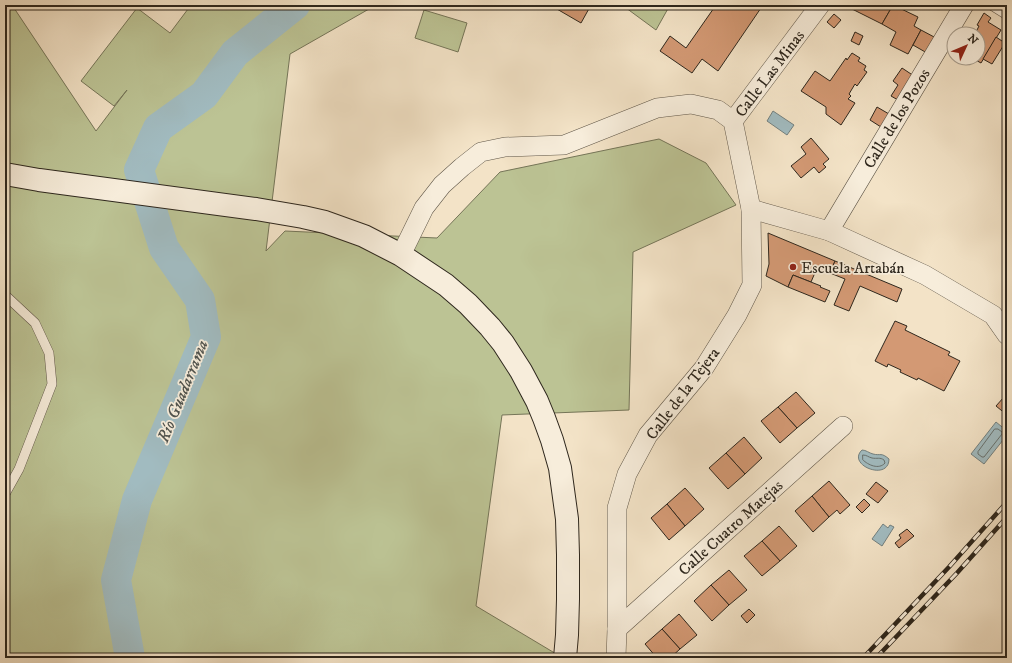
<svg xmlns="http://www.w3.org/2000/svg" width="1012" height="663" font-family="'IM FELL DW Pica',serif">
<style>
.green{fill:#bcc394;stroke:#757558}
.water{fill:#a1bbc0;stroke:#73807f}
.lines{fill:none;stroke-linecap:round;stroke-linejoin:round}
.shore{stroke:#68716e;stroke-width:1}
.river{stroke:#a1bbc0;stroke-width:30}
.building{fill:#d39974;stroke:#2e271d}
.lane-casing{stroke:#5f5648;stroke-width:10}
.street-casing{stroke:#5f5648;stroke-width:20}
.secondary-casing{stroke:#2e271d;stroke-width:24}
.lane{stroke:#f7eddb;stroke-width:9}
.street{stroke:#f7eddb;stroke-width:19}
.secondary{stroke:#f7eddb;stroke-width:22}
.rail-casing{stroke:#2e271d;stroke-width:4.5}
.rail{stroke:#f7eddb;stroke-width:3;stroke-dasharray:9;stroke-linecap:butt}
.poi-dot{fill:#8f2418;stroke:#f7eddb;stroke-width:1.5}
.labels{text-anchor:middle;stroke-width:3.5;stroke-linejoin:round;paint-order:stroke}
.street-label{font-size:16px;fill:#2e271d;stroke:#f7eddb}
.poi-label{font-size:16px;fill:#2e271d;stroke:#f7eddb;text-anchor:start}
.water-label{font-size:17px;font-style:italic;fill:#50534e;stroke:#f7eddb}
</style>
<rect width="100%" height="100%" fill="#f3e3c7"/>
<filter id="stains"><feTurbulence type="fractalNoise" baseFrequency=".005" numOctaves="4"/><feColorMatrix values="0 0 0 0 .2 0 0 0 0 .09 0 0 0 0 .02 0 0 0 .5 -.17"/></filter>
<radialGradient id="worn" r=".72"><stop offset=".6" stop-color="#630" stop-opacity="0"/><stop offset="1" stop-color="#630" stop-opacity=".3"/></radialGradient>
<g class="green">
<polygon points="5,5 12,5 96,131 127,90 114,106 81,81 137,8 170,33 191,5 376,5 290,54 266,251 285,231 437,238 500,172 659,139 706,163 736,205 633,252 629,410 502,415 476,606 563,658 5,658"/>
<polygon points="622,5 670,5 656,30"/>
<polygon points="424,10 467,23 458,52 415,38"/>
</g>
<g class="water">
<polygon points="773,111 794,125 787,135 767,121"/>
<polygon points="996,422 1007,431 1007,435 984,464 971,454"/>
<path d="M862 450C866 450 869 453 873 454 881 456 881 452 889 459 889 482 846 465 862 450Z"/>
<polygon points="883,524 888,528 890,525 894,527 882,546 872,539"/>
</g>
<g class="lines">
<g class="shore">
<polygon points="995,429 998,429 1002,432 1002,434 984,457 982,457 978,454 978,452"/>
<path d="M863 455C867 455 868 457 872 458 877 459 880 457 884 460L885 463C879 470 868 465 863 460Z"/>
</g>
<polyline class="river" points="130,658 116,580 137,500 206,337 200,300 164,248 139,170 158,128 204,95 235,53 295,5"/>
</g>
<g class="building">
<polygon points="550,5 591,5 581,23"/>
<polygon points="716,5 763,5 718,71 702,59 692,73 660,51 670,36 686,48"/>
<polygon points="844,5 893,5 882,24"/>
<polygon points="893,5 918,17 914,26 921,30 908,54 890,45 896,32 882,24"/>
<polygon points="984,13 991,18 988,22 1001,30 981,63 972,58 978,58 978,34 975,34 979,26 977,25"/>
<polygon points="834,14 841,20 834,28 827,22"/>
<polygon points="921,30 936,38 927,53 913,45"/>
<polygon points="855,32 863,36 859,45 851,41"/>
<polygon points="996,37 1005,43 992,64 983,59"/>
<polygon points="852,53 860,58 858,61 866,66 864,70 867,72 857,86 855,84 849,94 851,96 848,99 855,103 841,125 826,114 826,107 801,91 815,71 830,81 846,58 847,60"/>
<polygon points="902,68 914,76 898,100 891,96 898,85 893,81"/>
<polygon points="877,107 889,114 881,127 870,120"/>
<polygon points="811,138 829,159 823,164 826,167 819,173 814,167 801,178 791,166 806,154 801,147"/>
<polygon points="768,233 835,261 830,273 817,268 811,282 793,275 788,287 766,276 769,264"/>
<polygon points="835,261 902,289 897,302 860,286 849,311 834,305 845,279 830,273"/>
<polygon points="793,275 821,286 820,287 830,291 825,302 788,287"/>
<polygon points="895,321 907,326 905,330 950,352 948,355 960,361 944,391 918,378 917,380 900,372 901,370 888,364 887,367 875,361"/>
<polygon points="796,392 815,413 797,428 778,407"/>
<polygon points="1004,397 1007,400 1007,415 996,406"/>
<polygon points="778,407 797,428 780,443 761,421"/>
<polygon points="744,437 762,458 745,474 726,453"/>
<polygon points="726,453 745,474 728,489 709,468"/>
<polygon points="829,481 850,505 840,514 837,510 829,517 812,496"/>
<polygon points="876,482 888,491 878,503 866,494"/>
<polygon points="685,488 704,509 685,526 667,504"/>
<polygon points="812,496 829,517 813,532 795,511"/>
<polygon points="864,499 870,505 862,513 856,507"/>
<polygon points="667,504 685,526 669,540 651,518"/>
<polygon points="779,526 797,546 780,561 762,541"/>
<polygon points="907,529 914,536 899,548 895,543 901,538 899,535"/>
<polygon points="762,541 780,561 762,576 744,556"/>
<polygon points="729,570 747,590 729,605 711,585"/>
<polygon points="711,585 729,605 712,621 694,601"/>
<polygon points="749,609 755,615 747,623 741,616"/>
<polygon points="679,614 697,635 680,649 662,629"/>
<polygon points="662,629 680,649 670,658 657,658 645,644"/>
</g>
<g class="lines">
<defs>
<g id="lane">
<polyline points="991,5 1007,15"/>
<polyline points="5,295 35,323 49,353 52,384 19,469 5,494"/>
</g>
<g id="street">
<polyline points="733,121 820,5"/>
<polyline points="751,209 829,231 925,275 993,315 1007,335"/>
<polyline points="829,231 964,5"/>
<polyline points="401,255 424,208 442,185 462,167 481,152 505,147 564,145 657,108 691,104 718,110 733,121 751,209 752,285 737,315 704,368 648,435 627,474 617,508 617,629 616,658"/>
<polyline points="617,629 843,426"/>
</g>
<polyline id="secondary" points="5,174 39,180 256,209 303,217 325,222 364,236 401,255 446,285 468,304 490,327 503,343 521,371 537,401 544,418 552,440 560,468 567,519 568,555 568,599 567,635 565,658"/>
</defs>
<use href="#lane" class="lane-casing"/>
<use href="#street" class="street-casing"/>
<use href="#secondary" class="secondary-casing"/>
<use href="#lane" class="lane"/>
<use href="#street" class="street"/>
<use href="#secondary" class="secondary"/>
<defs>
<g id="rail">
<polyline points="863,658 949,567 1007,502"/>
<polyline points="876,658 957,573 1007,517"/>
</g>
</defs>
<use href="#rail" class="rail-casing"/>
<use href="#rail" class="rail"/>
</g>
<circle class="poi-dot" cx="793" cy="267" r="4"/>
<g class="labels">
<g class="street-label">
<text transform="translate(769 73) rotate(-53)" y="6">Calle Las Minas</text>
<text transform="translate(896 118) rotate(-59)" y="6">Calle de los Pozos</text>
<text transform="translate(682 393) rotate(-53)" y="6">Calle de la Tejera</text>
<text transform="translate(730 527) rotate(-42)" y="6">Calle Cuatro Matejas</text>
</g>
<g class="poi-label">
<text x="801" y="273">Escuela Artabán</text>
</g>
<g class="water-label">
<text transform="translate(182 391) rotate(-68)" y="6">Río Guadarrama</text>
</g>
</g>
<rect width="1012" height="663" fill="none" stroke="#f3e3c7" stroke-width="20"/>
<rect x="6" y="6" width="1000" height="651" fill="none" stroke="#2e271d" stroke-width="2"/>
<rect x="10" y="10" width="992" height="643" fill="none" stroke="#2e271d"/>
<g transform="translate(966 46) rotate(46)"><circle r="19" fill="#f7eddb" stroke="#a79e8f"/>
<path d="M0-3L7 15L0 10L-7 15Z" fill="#8f2418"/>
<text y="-6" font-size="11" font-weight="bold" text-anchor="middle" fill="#2e271d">N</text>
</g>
<rect width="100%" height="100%" filter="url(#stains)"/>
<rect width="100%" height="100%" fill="url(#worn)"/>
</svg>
